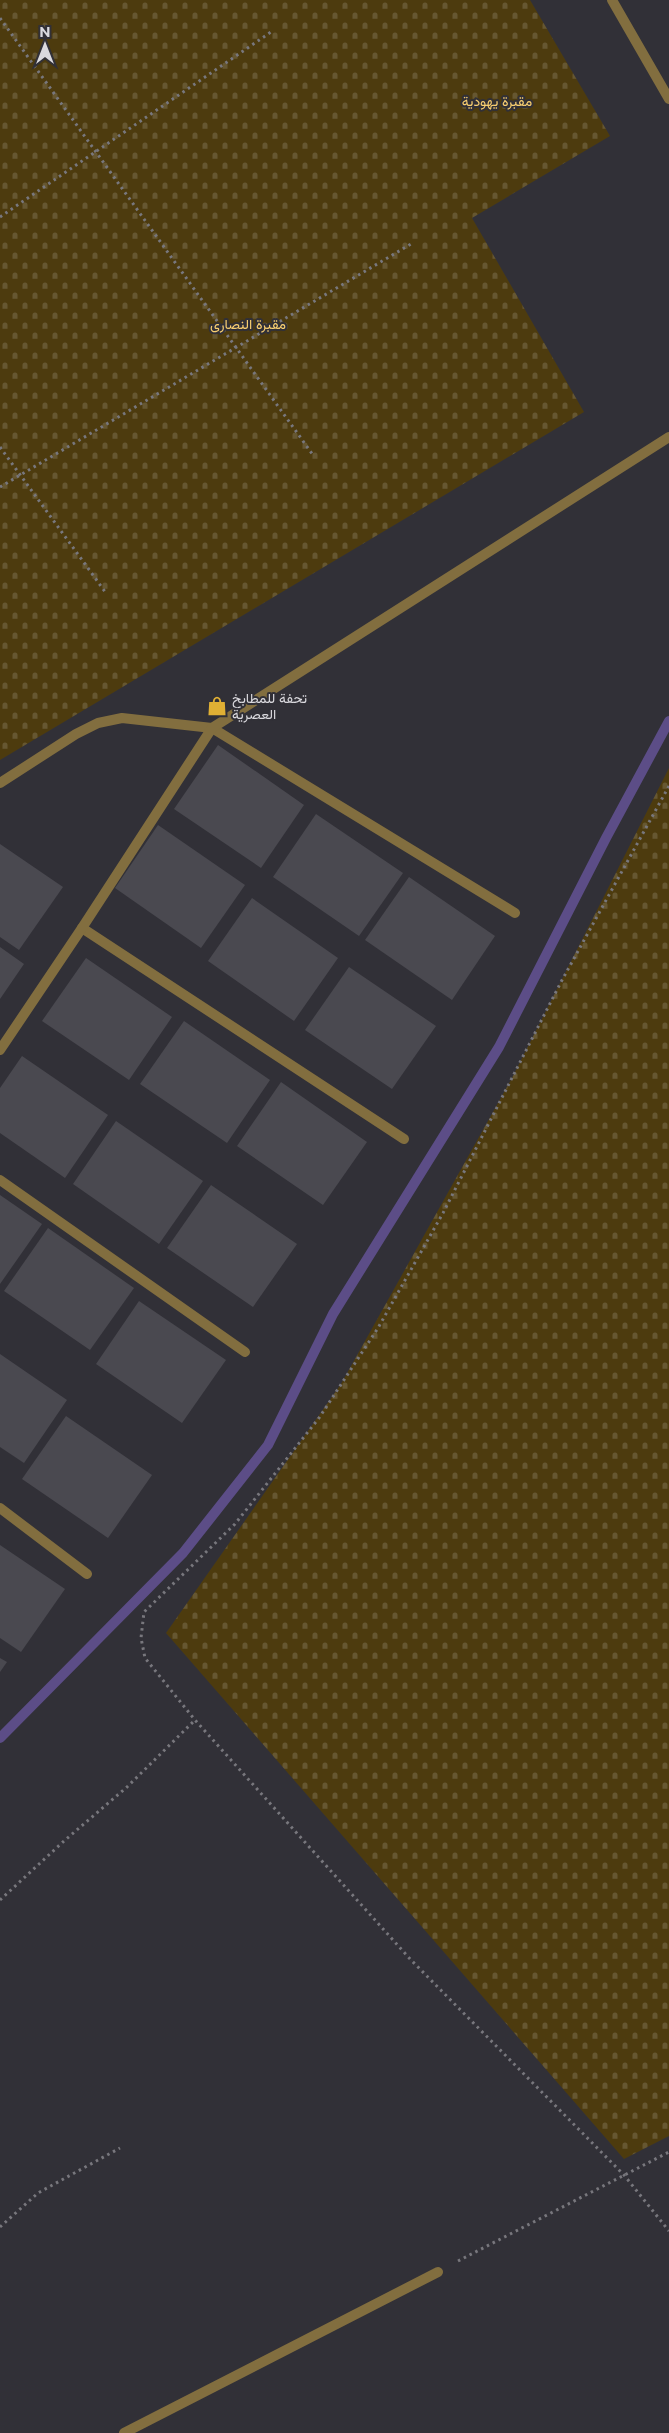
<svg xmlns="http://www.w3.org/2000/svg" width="669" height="2433" font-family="Montserrat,Vazirmatn,sans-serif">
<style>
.cemetery{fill:url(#cemetery-stones)}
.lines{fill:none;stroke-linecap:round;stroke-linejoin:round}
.stream{stroke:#5c4d87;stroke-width:10}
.building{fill:#4a4950}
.path{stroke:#78777d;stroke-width:3;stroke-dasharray:2.5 4;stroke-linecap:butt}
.street{stroke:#826e3f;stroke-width:10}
.labels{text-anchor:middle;stroke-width:4;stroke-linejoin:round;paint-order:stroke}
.park-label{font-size:14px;fill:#f9cf70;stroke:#313037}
.poi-label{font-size:14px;fill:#dad9de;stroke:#313037;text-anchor:start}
</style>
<defs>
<pattern id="cemetery-stones" width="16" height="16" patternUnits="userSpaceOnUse" patternTransform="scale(1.25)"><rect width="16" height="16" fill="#4d3b0e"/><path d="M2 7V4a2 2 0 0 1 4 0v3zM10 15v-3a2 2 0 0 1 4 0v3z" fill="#665731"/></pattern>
</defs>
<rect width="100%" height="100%" fill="#313037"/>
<g class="cemetery">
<polygon points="0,0 530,0 610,136 472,218 584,412 0,760"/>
<polygon points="669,768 669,2136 624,2159 166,1633 341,1384 512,1078"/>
</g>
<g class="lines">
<polyline class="stream" points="0,1738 183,1553 268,1445 333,1314 499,1047 606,838 669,721"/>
</g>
<g class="building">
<polygon points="218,745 304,805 261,868 174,809"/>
<polygon points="316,814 403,873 359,936 273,877"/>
<polygon points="158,825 245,885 201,948 115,888"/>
<polygon points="0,844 63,887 19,950 0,937"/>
<polygon points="409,877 495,936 452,1000 365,940"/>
<polygon points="252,898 338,958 294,1021 208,961"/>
<polygon points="0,947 24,964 0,999"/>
<polygon points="86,958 172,1017 129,1080 42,1021"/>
<polygon points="349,967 436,1026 392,1089 305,1030"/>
<polygon points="184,1021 270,1080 227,1143 140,1084"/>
<polygon points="22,1056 108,1115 65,1178 0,1133 0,1088"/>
<polygon points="281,1082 367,1142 323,1205 237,1146"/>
<polygon points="116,1121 203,1181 159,1244 73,1184"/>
<polygon points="211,1185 297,1244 253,1307 167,1248"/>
<polygon points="0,1195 42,1224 0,1284"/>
<polygon points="48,1228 134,1288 90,1350 4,1291"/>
<polygon points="139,1301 226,1360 182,1423 96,1364"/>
<polygon points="0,1354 67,1400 24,1463 0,1447"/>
<polygon points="66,1416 152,1475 108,1538 22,1479"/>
<polygon points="0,1545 65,1589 21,1652 0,1638"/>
<polygon points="0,1658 7,1662 0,1672"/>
</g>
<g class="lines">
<g class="path">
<polyline points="0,18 313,455"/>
<polyline points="0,217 271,32"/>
<polyline points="0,447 106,593"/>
<polyline points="0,487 411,244"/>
<polyline points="669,786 561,982 443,1213 378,1328 319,1418 235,1524 144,1612 141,1638 145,1658 195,1720 411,1960 624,2175 669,2231"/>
<polyline points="0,1900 64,1841 127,1787 195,1720"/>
<polyline points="0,2227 38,2193 120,2148"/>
<polyline points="458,2261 669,2152"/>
</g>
<g class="street">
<polyline points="612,0 669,99"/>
<polyline points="0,783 76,734 98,723 122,718 212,728 515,913"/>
<polyline points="82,928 404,1139"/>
<polyline points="0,1050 82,928 212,728 669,437"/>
<polyline points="0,1180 245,1352"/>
<polyline points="0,1508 87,1574"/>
<polyline points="124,2433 438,2272"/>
</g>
</g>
<defs>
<symbol id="shop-bare" viewBox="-9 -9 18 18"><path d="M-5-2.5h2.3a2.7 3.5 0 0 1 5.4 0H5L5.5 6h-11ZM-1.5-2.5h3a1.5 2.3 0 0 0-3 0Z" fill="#e0b034" stroke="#313037" stroke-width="2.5" paint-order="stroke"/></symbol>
</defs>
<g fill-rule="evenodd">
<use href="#shop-bare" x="203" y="692" width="28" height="28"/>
</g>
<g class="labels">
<g class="park-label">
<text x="497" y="106">مقبرة يهودية</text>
<text x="248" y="329">مقبرة النصارى</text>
</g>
<g class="poi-label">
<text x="232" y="703">تحفة للمطابخ<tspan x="232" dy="16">العصرية</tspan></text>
</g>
</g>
<g transform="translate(45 45)" stroke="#313037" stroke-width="4" paint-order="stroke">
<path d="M0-4L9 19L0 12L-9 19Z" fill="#dad9de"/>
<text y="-8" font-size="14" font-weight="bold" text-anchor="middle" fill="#dad9de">N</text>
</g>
</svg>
